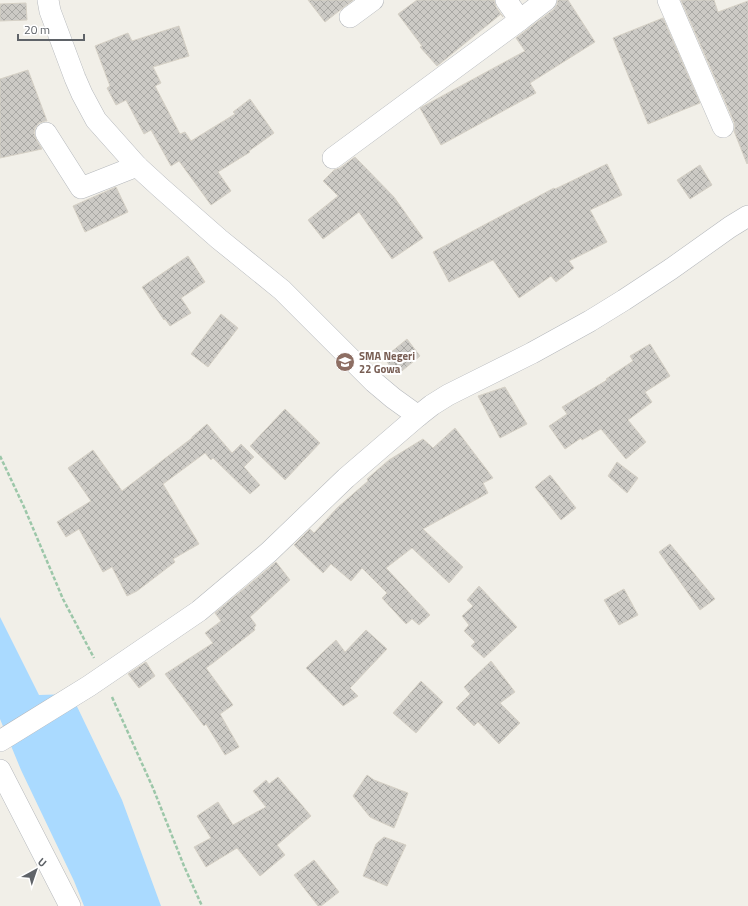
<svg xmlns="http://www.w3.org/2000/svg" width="748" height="906" font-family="'Titillium Web',sans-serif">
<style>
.water{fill:#aadaff}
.building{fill:url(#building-cross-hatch);stroke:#d6d1c6}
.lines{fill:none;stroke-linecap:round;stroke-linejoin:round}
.minor-casing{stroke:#b5b8bc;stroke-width:22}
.path{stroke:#9cc7a9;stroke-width:2.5;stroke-dasharray:4 2;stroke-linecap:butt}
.minor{stroke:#fff;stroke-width:21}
.labels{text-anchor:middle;stroke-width:4;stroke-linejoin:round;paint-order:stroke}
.education-label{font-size:11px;font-weight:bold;fill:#785e54;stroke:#fff;text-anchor:start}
</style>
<defs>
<pattern id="building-cross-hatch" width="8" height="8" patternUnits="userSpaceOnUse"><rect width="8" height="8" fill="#cccac5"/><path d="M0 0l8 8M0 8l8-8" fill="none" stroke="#a9a8a4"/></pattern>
</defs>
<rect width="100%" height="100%" fill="#f1efe8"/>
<polygon class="water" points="0,617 39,695 71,694 122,800 161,906 84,906 74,881 21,770 0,719"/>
<g class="building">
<polygon points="308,0 353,0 325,22"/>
<polygon points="417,0 494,0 496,7 503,17 501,14 437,66 420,47 422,46 398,14"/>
<polygon points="558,0 568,0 595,42 530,83 536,93 441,145 420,108 525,51 516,38 553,10 557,5"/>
<polygon points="681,0 714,0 718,12 748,1 748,163 747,164 734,131 735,128 734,122"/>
<polygon points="26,3 27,20 0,21 0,4"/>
<polygon points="663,18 700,103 648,124 613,38"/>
<polygon points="179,26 189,56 153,67 161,83 155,86 180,134 185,132 191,141 235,114 233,112 250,99 274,133 249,151 250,152 218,172 231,191 211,205 179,161 171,166 151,130 144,134 126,100 116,105 107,88 110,86 95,46 128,33 132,41"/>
<polygon points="28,70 47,121 45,121 39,123 35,128 34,133 36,139 42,149 0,158 0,79"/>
<polygon points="355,157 394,197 423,238 392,259 359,212 323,239 308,220 338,196 323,181 334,170 340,168"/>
<polygon points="607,164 622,195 590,210 607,242 569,261 574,268 556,282 551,276 519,298 493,260 449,282 433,252 554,188 555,189"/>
<polygon points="700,165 712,185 690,199 677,180"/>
<polygon points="116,187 128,212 85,232 73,206"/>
<polygon points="188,256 205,282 181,298 191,313 170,326 165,319 164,320 142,287"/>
<polygon points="221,314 238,328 208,367 191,354"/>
<polygon points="407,339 420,356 397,375 384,358"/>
<polygon points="650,344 670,376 645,392 652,402 628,420 646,442 626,459 601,429 582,440 581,438 565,449 549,426 567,414 562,407 607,380 606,379 633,361 630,356"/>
<polygon points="505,387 527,424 500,438 478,396"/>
<polygon points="285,409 320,443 285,480 250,446"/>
<polygon points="207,424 232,453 241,444 254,457 244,467 260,485 250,494 213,458 211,460 205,453 163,484 199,544 173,559 175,562 137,591 127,596 112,567 103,572 79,529 66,537 57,522 91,501 68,468 93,450 122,491 192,438 192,437"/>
<polygon points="455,428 493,478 483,483 488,493 423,529 463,567 449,583 412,548 386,568 430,615 419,625 412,619 406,624 382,598 387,593 362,568 351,581 331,564 323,573 294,545 310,529 314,533 337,508 368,481 367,479 389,460 423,439 433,448"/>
<polygon points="617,462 638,478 627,493 608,476"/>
<polygon points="550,475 576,508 561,520 535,487"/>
<polygon points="670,544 715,599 700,610 659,552"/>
<polygon points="276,562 290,580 250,617 256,625 254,628 255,630 213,663 206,668 233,705 220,714 239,747 225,755 206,724 204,726 165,674 213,643 205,633 221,621 215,613"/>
<polygon points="479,586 517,627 484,658 471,646 475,642 464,631 469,625 462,616 473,606 467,600"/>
<polygon points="624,589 638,615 619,625 604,600"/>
<polygon points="366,630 387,649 350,688 358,696 343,706 306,668 336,640 345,652"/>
<polygon points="491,661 515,692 500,703 520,723 499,744 478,722 474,726 456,708 470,694 464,687"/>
<polygon points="146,662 155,676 139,688 128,674"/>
<polygon points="421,681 443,702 416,733 393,713"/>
<polygon points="367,775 374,780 408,793 394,828 374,819 370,817 353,796"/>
<polygon points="278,777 311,816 277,845 285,855 260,876 237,848 206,867 194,847 211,838 197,816 218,802 233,825 266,807 253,791 266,780 269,784"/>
<polygon points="384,837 406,845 387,886 363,876 376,844"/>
<polygon points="314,860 339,892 321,906 318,906 294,875"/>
</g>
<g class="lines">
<defs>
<g id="minor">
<polyline points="48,0 50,11 75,78 82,94 96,120 137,166 161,188 219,239 282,290 374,382 393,398 418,416"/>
<polyline points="506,0 520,20 546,0"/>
<polyline points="668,0 723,127"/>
<polyline points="350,17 373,0"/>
<polyline points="46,133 81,188 137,166"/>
<polyline points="333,158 520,20"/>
<polyline points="0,741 89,686 199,611 269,552 346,478 418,416 432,405 448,395 532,353 590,321 624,300 671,269 730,227 748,216"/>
<polyline points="0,770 70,906"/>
</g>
</defs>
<use href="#minor" class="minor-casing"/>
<g class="path">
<polyline points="0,456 24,507 63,599 94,658"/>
<polyline points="112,697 153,788 184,866 202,906"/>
</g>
<use href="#minor" class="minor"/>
</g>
<defs>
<symbol id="school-disc" viewBox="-11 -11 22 22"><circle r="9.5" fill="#8d6e63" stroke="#fff"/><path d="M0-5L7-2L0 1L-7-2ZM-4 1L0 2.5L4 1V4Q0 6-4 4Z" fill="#fff"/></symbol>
</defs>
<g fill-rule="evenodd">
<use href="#school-disc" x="334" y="351" width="22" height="22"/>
</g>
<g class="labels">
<g class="education-label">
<text x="359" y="360">SMA Negeri<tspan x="359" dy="13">22 Gowa</tspan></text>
</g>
</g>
<g transform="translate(36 870) rotate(40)" stroke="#ffffff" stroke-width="3" paint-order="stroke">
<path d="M0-3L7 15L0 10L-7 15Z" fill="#5f6368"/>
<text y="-6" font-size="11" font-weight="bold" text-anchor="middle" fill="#5f6368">U</text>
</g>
<path d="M18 34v6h66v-6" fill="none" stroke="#5f6368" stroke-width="2"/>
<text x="24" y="34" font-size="12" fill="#5f6368" stroke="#ffffff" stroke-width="3" paint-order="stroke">20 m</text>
</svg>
